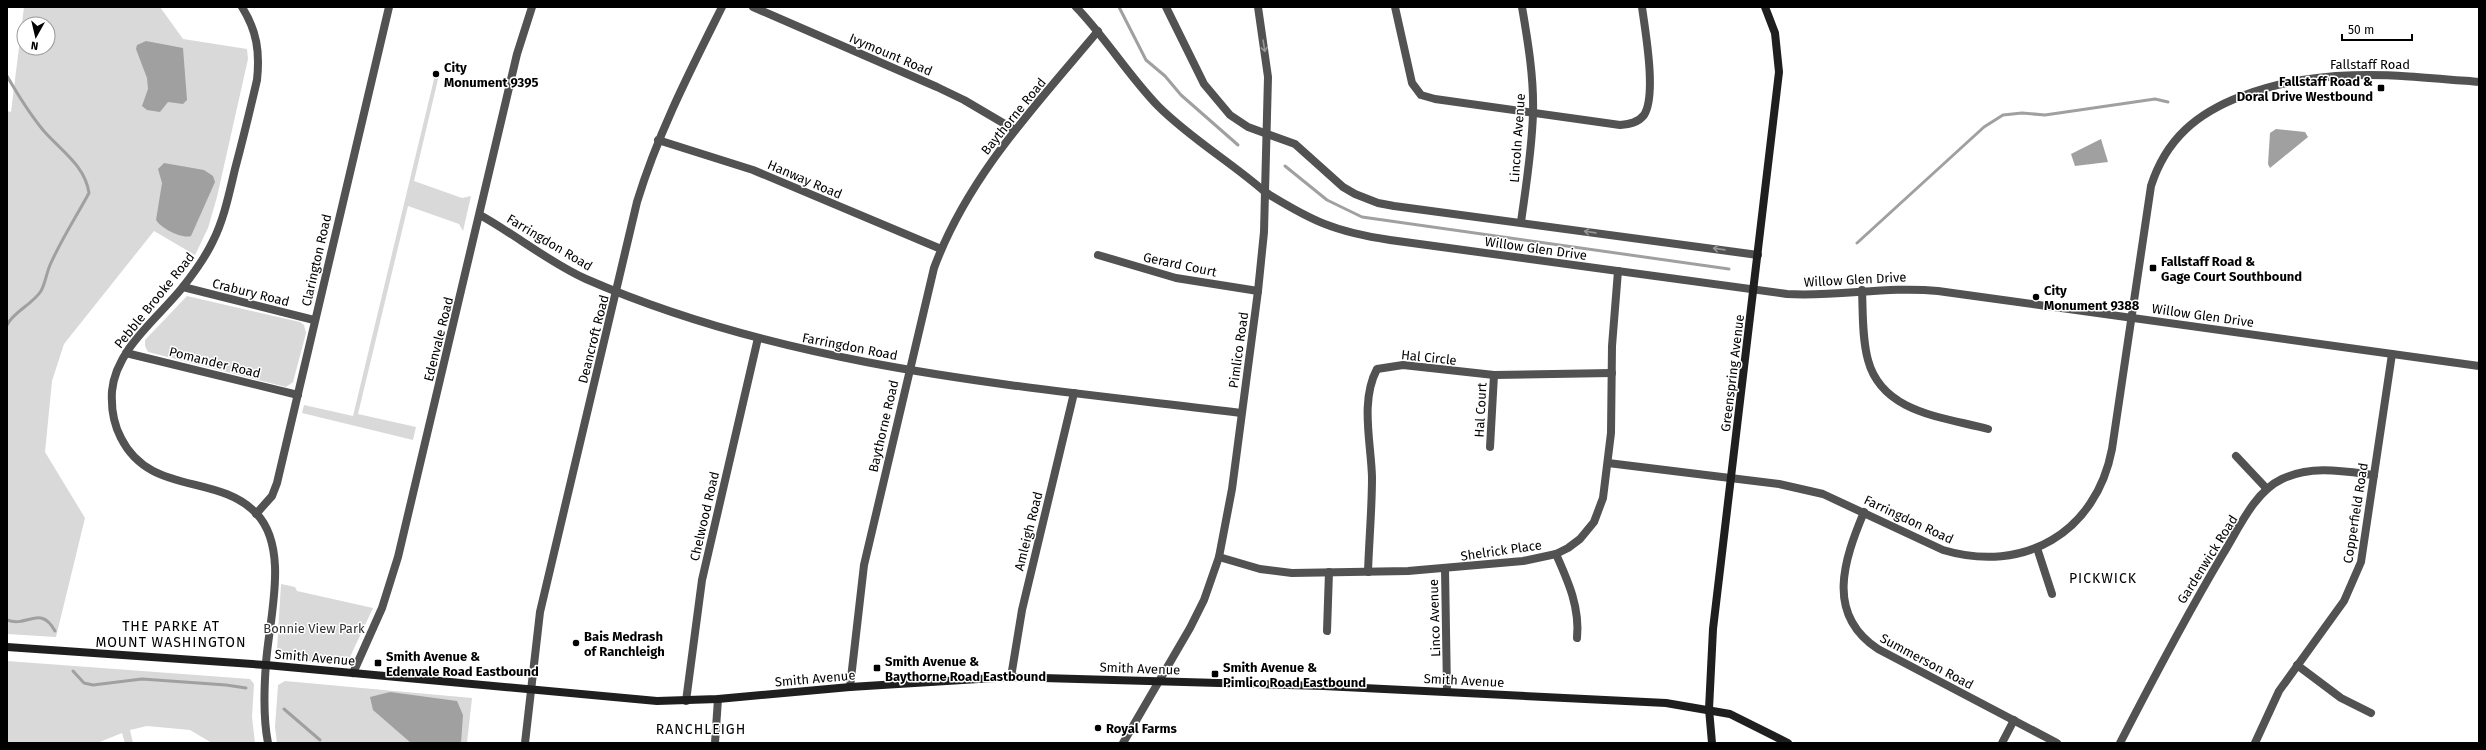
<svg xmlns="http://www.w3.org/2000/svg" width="2486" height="750" font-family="'Fira Sans',sans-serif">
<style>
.green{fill:#d9d9d9;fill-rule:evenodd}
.water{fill:#a0a0a0}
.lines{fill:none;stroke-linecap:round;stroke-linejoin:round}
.stream{stroke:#a0a0a0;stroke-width:3}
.minor{stroke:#525252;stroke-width:8}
.tertiary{stroke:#525252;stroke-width:8}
.secondary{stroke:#1f1f1f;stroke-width:8}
.oneway{stroke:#979797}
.poi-dot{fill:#000;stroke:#fff;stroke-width:1.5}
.labels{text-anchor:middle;stroke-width:3;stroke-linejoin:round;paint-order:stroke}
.street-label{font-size:13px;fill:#000;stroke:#fff}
.poi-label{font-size:13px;font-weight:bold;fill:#000;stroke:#fff;text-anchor:start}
.park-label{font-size:13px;fill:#303030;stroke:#fff}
.neighbourhood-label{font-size:14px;letter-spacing:1px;fill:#000;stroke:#fff}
</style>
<rect width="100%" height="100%" fill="#fff"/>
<g class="green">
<path d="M24 7H160L183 39 247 49 248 59 217 197 208 228 195 255 154 231 64 344 52 381 45 452 85 518 56 637 7 634V111L11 112ZM24 24H48V48H24Z"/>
<polygon points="435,75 439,75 414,181 462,198 471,196 463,231 459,224 408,206 358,414 416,427 413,440 302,413 304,405 353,416"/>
<polygon points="187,296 300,322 304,325 306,333 293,382 286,387 148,352 145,346 145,340"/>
<polygon points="281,584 295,587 297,591 373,608 349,659 340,664 284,658 277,650"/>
<polygon points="7,661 250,679 254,684 252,717 255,743 212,743 190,730 147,726 130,730 133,743 125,743 122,733 97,743 7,743"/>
<polygon points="285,681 472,698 467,743 277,743 275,727 278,685"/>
</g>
<g class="water">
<polygon points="146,41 183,48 187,100 183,104 168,102 160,112 147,110 142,106 148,89 147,78 136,49 137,45"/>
<polygon points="2276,129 2305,132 2308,137 2270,168 2268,164 2270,133"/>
<polygon points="2101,139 2108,162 2075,166 2071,154"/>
<path d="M164 163 204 170 213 176 215 182 191 236C181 239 161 228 156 220L162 183 158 169Z"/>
<polygon points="390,692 457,701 463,715 461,743 411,743 373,710 370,697"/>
</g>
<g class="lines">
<g class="stream">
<polyline points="1119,7 1146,60 1165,76 1181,95 1238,145"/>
<path d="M7 76C18 95 29 113 43 130 60 150 85 165 89 193 76 217 61 240 50 265 46 274 46 282 41 291 32 305 14 311 7 325"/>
<polyline points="1285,166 1327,200 1362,217 1729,269"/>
<polyline points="1857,243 1984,127 2003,115 2022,113 2045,115 2155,99 2168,102"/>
<path d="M7 620C28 628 40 604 55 631"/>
<polyline points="73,671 84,683 93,685 142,679 226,685 246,688"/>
<polyline points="284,709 320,740"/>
</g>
<g class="minor">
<path d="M242 7C257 31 260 52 257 80 250 110 243 139 235 169 229 194 224 219 213 241 205 258 194 273 182 288 157 319 116 349 112 391 111 408 113 423 121 438 150 496 217 473 256 513 290 548 269 619 266 663 264 689 263 718 268 743"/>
<polyline points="753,7 937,87 964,100 1015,130"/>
<path d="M1076 7C1106 38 1128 75 1158 106 1191 139 1231 162 1265 192"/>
<polyline points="1166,7 1204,84 1230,115 1248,127 1295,144 1343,187 1355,194 1378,203 1394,206 1758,255"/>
<polyline points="1258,7 1268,77 1265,192"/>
<path d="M1395 7 1412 83 1421 95 1435 99 1620 125C1629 124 1638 123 1644 115 1657 95 1645 30 1642 7"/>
<polyline points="658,140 753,170 941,249"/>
<path d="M480 215C516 235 550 263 586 279 792 369 1021 386 1241 413"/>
<path d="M1521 222C1526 186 1532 150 1533 113 1534 78 1528 42 1522 7"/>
<polyline points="1098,255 1176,278 1258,291"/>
<polyline points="183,287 314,320"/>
<path d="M1862 290C1863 313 1862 338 1868 360 1882 413 1943 417 1988 429"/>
<polyline points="126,353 298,395"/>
<polyline points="1490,447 1494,375"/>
<polyline points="2236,456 2267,489"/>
<path d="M1608 463 1779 484 1823 494 1943 550C2024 574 2096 533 2112 449L2151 186C2166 139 2197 113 2242 96 2320 66 2398 75 2479 82"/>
<path d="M1864 512C1844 560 1825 614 1878 649L2057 743"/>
<polyline points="256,514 272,496 277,483 389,7"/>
<polyline points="2037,548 2052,594"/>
<path d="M1556 554C1568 581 1580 607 1577 638"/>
<polyline points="1219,557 1260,569 1292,573 1408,571 1523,561 1556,554 1568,548 1580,539 1594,522 1603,498 1611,433 1612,346 1618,271"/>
<polyline points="1445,569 1447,691"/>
<path d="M1368 572C1369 541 1372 509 1372 477 1371 442 1360 401 1377 369L1403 365 1494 375 1612 373"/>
<polyline points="1327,631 1329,572"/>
<polyline points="2297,665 2341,698 2371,713"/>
<polyline points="353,673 382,608 398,557 517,54 532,7"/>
<polyline points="1011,677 1022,610 1074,393"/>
<path d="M850 687 864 565 934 268C968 176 1036 105 1098 31"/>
<polyline points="686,701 702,580 758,338"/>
<path d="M525 743 540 612 637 202C658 133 690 71 722 7"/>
<polyline points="715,743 718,699"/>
<polyline points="2002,743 2014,720"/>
<path d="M2120 743C2153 679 2186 616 2223 554 2238 530 2254 492 2282 479 2311 465 2343 471 2374 475"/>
<polyline points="2255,743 2279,691 2344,601 2361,562 2392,354"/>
</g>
<path class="tertiary" d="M1123 743 1190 628 1204 600 1219 557 1232 489 1258 291 1264 232 1265 192C1312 221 1335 232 1390 240L1787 294C1838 297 1887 286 1938 291L2479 366"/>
<g class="secondary">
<polyline points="7,647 266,665 657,701 718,699 850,687 1011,677 1323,686 1666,703 1730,714 1788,743"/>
<polyline points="1712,743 1709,709 1713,629 1779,72 1775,33 1765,7"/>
</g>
</g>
<defs><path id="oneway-shaft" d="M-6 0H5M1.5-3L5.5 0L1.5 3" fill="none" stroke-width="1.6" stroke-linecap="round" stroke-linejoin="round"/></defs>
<g class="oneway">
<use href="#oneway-shaft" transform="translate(1264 46) rotate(81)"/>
<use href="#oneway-shaft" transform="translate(1590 232) rotate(-172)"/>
<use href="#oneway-shaft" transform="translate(1719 249) rotate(-172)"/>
</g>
<g class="poi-dot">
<circle cx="436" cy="74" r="4"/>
<rect x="2377" y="84" width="8" height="8" rx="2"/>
<rect x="2149" y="264" width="8" height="8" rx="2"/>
<circle cx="2036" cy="297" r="4"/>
<circle cx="576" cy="643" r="4"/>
<rect x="374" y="659" width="8" height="8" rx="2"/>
<rect x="873" y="664" width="8" height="8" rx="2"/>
<rect x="1211" y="670" width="8" height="8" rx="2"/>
<circle cx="1098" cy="728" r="4"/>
</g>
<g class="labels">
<g class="street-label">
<text transform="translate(891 54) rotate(23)" y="5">Ivymount Road</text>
<text x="2370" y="69">Fallstaff Road</text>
<text transform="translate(1013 116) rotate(-51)" y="5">Baythorne Road</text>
<text transform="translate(1517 138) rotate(-86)" y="5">Lincoln Avenue</text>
<text transform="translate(805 179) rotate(23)" y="5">Hanway Road</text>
<text transform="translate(550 242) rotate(31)" y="5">Farringdon Road</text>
<text transform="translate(1536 248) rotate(8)" y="5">Willow Glen Drive</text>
<text transform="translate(316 260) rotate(-77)" y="5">Clarington Road</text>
<text transform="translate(1180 264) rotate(12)" y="5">Gerard Court</text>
<text transform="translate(1855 279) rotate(-3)" y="5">Willow Glen Drive</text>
<text transform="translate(251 292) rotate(14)" y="5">Crabury Road</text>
<text transform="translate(154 300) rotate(-51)" y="5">Pebble Brooke Road</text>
<text transform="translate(2203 315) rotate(8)" y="5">Willow Glen Drive</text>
<text transform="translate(438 339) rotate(-76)" y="5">Edenvale Road</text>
<text transform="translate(593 339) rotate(-76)" y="5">Deancroft Road</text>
<text transform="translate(850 346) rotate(11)" y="5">Farringdon Road</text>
<text transform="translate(1238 350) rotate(-82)" y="5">Pimlico Road</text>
<text transform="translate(1429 357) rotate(6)" y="5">Hal Circle</text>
<text transform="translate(215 362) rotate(14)" y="5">Pomander Road</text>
<text transform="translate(1732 373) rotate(-83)" y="5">Greenspring Avenue</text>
<text transform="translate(1480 410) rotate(-87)" y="5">Hal Court</text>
<text transform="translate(883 426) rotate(-77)" y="5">Baythorne Road</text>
<text transform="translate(2355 513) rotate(-81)" y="5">Copperfield Road</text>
<text transform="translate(704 516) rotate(-77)" y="5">Chelwood Road</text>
<text transform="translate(1909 519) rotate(25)" y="5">Farringdon Road</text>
<text transform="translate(1028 531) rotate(-76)" y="5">Amleigh Road</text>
<text transform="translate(1501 550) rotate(-8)" y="5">Shelrick Place</text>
<text transform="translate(2207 559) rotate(-58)" y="5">Gardenwick Road</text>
<text transform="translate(1434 618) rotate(-92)" y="5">Linco Avenue</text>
<text transform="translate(315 657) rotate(5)" y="5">Smith Avenue</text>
<text transform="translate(1927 661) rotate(28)" y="5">Summerson Road</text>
<text transform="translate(1140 668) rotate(2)" y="5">Smith Avenue</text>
<text transform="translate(815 678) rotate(-5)" y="5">Smith Avenue</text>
<text transform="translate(1464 680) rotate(3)" y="5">Smith Avenue</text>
</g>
<g class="poi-label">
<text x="444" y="72">City<tspan x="444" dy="15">Monument 9395</tspan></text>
<text x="2373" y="86" text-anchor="end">Fallstaff Road &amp;<tspan x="2373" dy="15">Doral Drive Westbound</tspan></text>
<text x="2161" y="266">Fallstaff Road &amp;<tspan x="2161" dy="15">Gage Court Southbound</tspan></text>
<text x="2044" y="295">City<tspan x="2044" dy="15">Monument 9388</tspan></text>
<text x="584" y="641">Bais Medrash<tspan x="584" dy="15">of Ranchleigh</tspan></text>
<text x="386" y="661">Smith Avenue &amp;<tspan x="386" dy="15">Edenvale Road Eastbound</tspan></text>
<text x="885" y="666">Smith Avenue &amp;<tspan x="885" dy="15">Baythorne Road Eastbound</tspan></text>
<text x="1223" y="672">Smith Avenue &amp;<tspan x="1223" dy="15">Pimlico Road Eastbound</tspan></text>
<text x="1106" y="733">Royal Farms</text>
</g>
<g class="park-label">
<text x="314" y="633">Bonnie View Park</text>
</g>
<g class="neighbourhood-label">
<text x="2103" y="583">PICKWICK</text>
<text x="171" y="631">THE PARKE AT<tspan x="171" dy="16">MOUNT WASHINGTON</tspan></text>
<text x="701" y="734">RANCHLEIGH</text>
</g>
</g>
<rect width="2486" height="750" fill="none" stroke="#000000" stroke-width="16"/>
<g transform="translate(36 36) rotate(188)"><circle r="19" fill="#ffffff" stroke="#999999"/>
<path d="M0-3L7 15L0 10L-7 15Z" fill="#000000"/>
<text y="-6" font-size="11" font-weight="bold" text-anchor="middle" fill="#000000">N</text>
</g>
<path d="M2342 34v6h70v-6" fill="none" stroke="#000000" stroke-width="2"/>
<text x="2348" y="34" font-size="12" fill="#000000" stroke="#ffffff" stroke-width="3" paint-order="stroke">50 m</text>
</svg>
